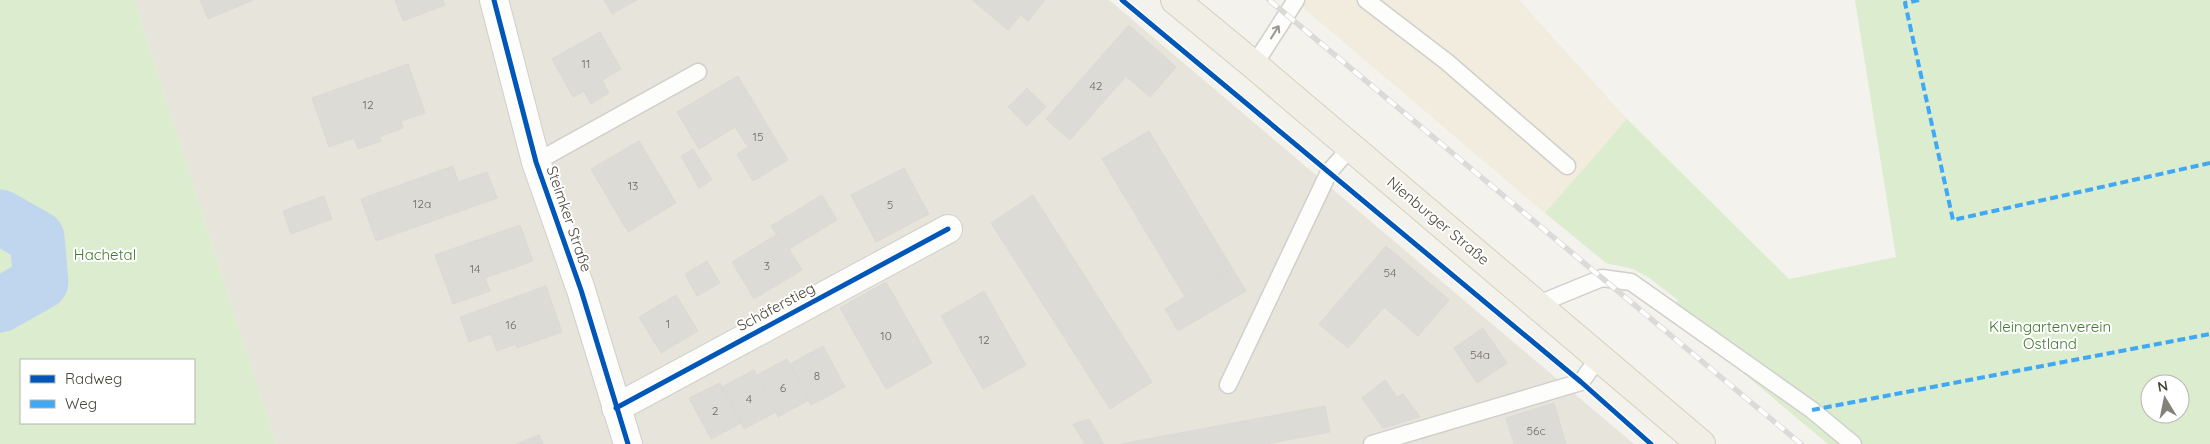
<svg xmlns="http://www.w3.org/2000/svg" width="2210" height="444" font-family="Quicksand,sans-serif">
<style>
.residential{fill:#e6e4db}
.commercial{fill:#f1ecde}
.green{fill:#dcecce;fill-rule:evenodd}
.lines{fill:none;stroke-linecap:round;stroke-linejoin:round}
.river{stroke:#c0d5ee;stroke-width:55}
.building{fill:#dcdbd5;stroke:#dbd9d3}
.service-casing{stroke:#d1cfca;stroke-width:19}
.minor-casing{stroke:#d1cfca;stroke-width:30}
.primary-casing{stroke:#d4d0bb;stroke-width:30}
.service{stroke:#fdfdfc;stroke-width:16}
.minor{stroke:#fdfdfc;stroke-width:28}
.primary{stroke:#f1efe5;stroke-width:28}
.rail-casing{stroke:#dadad9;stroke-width:5.5}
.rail{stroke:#fff;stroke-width:4;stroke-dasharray:11;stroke-linecap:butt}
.quiet{stroke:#3fa9f5;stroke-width:4;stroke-dasharray:8 4;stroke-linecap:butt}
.cycleway-casing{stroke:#fff;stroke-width:8}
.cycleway{stroke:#0057b8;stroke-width:5}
.oneway{stroke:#9a9891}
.labels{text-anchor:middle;stroke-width:4;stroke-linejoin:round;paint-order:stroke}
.number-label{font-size:12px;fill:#6e6b61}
.street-label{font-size:15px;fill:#494539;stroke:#fff}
.park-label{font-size:15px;fill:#3f792d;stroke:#fff}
</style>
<rect width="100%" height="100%" fill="#f3f2ed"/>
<polygon class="residential" points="134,0 1109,0 1634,444 276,444"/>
<polygon class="commercial" points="1294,0 1519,0 1627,119 1545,213"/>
<g class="green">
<path d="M0 0H134L276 444H0ZM194 360V423H21V360Z"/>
<path d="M1855 0H2210V444H1828L1662 305 1679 301 1648 277 1633 269 1606 263 1545 213 1627 119 1789 279 1896 257ZM2150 384H2180V414H2150Z"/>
</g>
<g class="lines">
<polyline class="river" points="0,217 37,238 41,282 0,305"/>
</g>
<g class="building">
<polygon points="200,0 253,0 208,19"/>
<polygon points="395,0 443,0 445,5 403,21"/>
<polygon points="604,0 637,0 612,14"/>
<polygon points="972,0 1045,0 1028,21 1021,15 1008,30"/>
<polygon points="1129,25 1176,67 1150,97 1126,76 1070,140 1046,119"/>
<polygon points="600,32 621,69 602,80 609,93 591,104 584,91 573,97 552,59"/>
<polygon points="408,64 425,113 401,121 403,128 379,137 381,141 358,149 354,138 329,147 312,98"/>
<polygon points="738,76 788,160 753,181 737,154 748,147 735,127 699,149 677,112"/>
<polygon points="1027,88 1046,107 1027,126 1008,107"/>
<polygon points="1149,131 1232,268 1185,297 1102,159"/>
<polygon points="639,141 676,203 628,232 591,169"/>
<polygon points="693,149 712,180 699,188 681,156"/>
<polygon points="453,166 458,182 487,172 497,198 376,241 361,199"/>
<polygon points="904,168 929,214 876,242 851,195"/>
<polygon points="822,195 837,220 789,249 779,233 777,235 771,226"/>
<polygon points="1033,195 1152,382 1110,409 991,223"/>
<polygon points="324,196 332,219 291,234 283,211"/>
<polygon points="520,225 533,261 485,278 490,291 453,304 435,255"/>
<polygon points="779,233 802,270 754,299 732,262"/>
<polygon points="1386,246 1449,300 1418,336 1384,307 1348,348 1319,324"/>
<polygon points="707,261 720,283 697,296 685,274"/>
<polygon points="1232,268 1246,291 1178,331 1165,309"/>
<polygon points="886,282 932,363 886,389 840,308"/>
<polygon points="546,286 562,332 517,348 516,344 497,351 491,334 469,342 460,317"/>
<polygon points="984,291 1026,365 983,389 941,316"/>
<polygon points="676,295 698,331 661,353 639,317"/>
<polygon points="1483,328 1507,363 1477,383 1454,348"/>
<polygon points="823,346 845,387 811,405 790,364"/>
<polygon points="787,359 809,400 778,417 757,375"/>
<polygon points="754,370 776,412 744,429 722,387"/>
<polygon points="1385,380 1397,397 1403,394 1420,417 1383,428 1362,398"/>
<polygon points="720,383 741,423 711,439 689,398"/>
<polygon points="1554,403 1566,444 1514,444 1506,418"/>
<polygon points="1325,406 1330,432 1266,444 1121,444"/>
<polygon points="1089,419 1104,444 1085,444 1073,424"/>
<polygon points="539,435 543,444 516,444"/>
</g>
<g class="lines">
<defs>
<g id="service">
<polyline points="1366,0 1447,62 1567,166"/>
<polyline points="1254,65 1296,0"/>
<polyline points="536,162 698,72"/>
<polyline points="1536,305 1602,278 1631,282 1812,410 1853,444"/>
<polyline points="1228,385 1329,172 1351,147"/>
<polyline points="1372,444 1581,382 1600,356"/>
</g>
<g id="minor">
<polyline points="494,0 536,162 581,290 628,444"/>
<polyline points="616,408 948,229"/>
</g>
<polyline id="primary" points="1175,0 1254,65 1701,444"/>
</defs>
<use href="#service" class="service-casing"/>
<use href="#minor" class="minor-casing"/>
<use href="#primary" class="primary-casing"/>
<use href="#service" class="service"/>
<use href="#minor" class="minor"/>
<use href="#primary" class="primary"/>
<defs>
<polyline id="rail" points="1269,0 1801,444"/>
</defs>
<use href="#rail" class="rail-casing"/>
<use href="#rail" class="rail"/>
<g class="quiet">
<polyline points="1919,0 1905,3 1953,220 2210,163"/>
<polyline points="1812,410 2210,334"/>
</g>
<defs>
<g id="cycleway">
<polyline points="494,0 536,162 581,290 628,444"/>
<polyline points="1122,0 1581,382 1651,444"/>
<polyline points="616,408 948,229"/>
</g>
</defs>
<use href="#cycleway" class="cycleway-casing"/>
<use href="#cycleway" class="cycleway"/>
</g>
<defs><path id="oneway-shaft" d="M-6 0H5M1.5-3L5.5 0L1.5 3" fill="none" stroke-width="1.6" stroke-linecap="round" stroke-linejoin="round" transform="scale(1.25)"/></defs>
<use class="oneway" href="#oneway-shaft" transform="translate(1275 32) rotate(-58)"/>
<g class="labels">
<g class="number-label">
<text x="586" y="68">11</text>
<text x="1096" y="90">42</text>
<text x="368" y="109">12</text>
<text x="758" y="141">15</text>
<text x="633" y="190">13</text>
<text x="422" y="208">12a</text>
<text x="890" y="209">5</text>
<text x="767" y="270">3</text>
<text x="475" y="273">14</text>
<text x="1390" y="277">54</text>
<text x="668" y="328">1</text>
<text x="511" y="329">16</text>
<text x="886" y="340">10</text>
<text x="984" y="344">12</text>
<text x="1480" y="359">54a</text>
<text x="817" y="380">8</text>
<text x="783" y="392">6</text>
<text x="749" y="403">4</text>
<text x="715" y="415">2</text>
<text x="1536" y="435">56c</text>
</g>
<g class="street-label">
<text transform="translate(569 219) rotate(71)" y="5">Steimker Straße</text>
<text transform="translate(1438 221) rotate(40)" y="5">Nienburger Straße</text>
<text transform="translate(776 307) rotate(-28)" y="5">Schäferstieg</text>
</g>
<g class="park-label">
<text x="105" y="260">Hachetal</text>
<text x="2050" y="332">Kleingartenverein<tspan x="2050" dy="17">Ostland</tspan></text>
</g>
</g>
<rect x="20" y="359" width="175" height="65" fill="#ffffff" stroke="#b6b5b0"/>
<rect x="30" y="375" width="25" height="8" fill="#0057b8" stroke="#b6b5b0"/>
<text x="65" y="384" font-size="15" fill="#494539">Radweg</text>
<rect x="30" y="400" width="25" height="8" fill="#3fa9f5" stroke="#b6b5b0"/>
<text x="65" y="409" font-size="15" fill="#494539">Weg</text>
<g transform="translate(2165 399) rotate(350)"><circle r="24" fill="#ffffff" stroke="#b6b5b0"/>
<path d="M0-4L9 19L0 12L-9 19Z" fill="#848278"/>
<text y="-8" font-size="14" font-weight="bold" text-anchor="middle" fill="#494539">N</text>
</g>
</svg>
